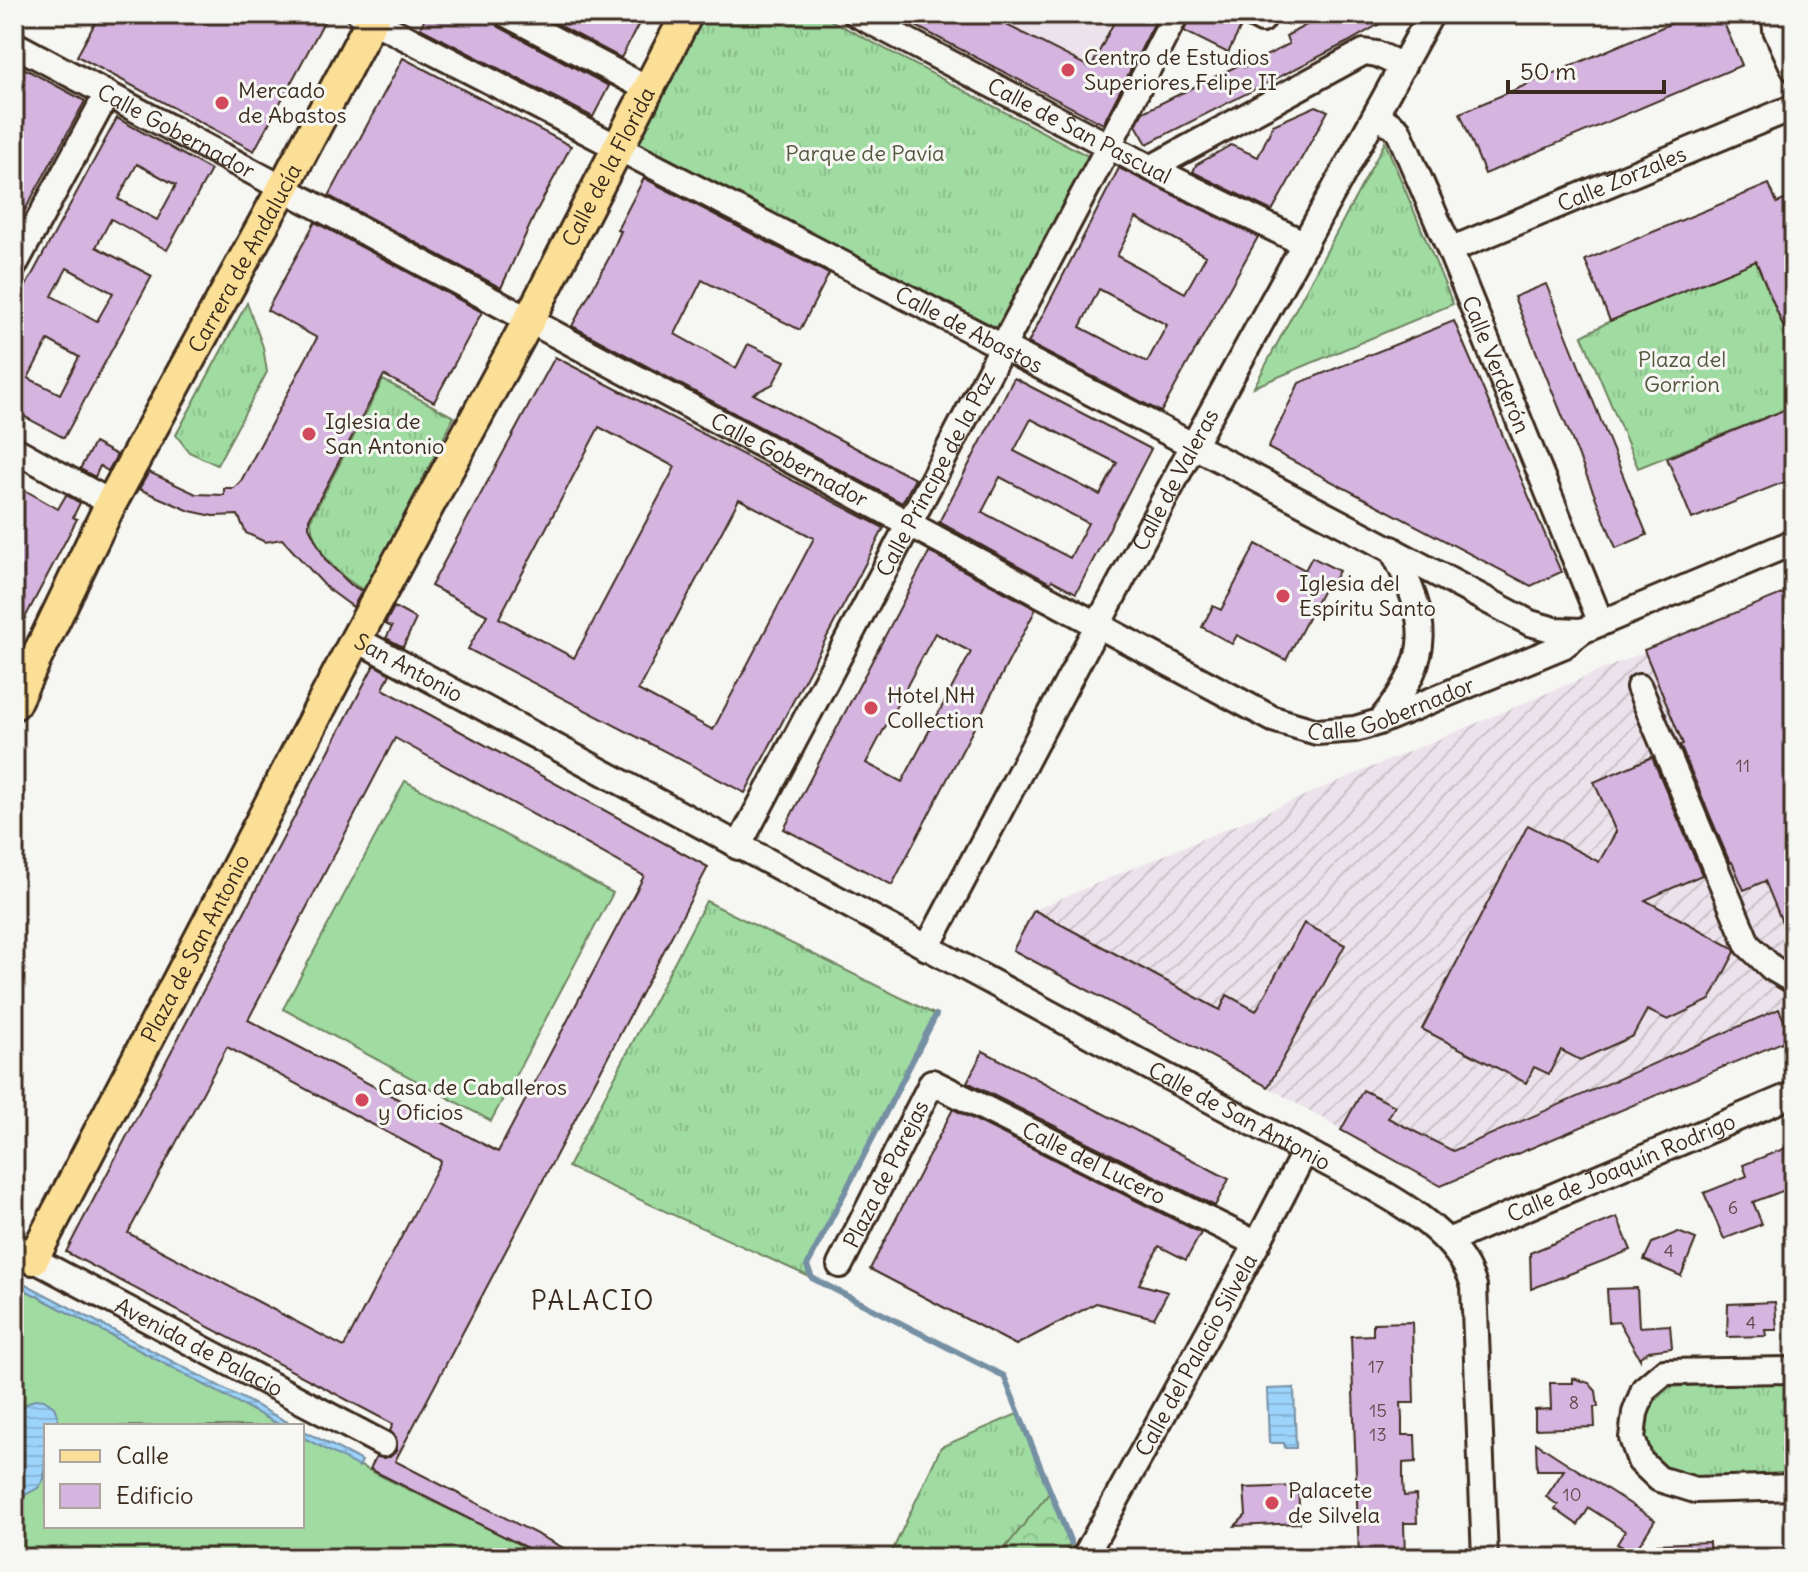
<svg xmlns="http://www.w3.org/2000/svg" width="1808" height="1572" font-family="Delius,sans-serif">
<style>
.built{fill:#ece2ec}
.industrial{fill:url(#industrial-furrows)}
.grass{fill:url(#grass-tufts);stroke:#6e8360;stroke-width:2}
.forest{fill:url(#forest-crowns);stroke:#6e8360;stroke-width:2}
.garden{fill:#a0dca2;stroke:#6e8360;stroke-width:2}
.water{fill:url(#water-rules);stroke:#758fa3;stroke-width:2}
.lines{fill:none;stroke-linecap:round;stroke-linejoin:round}
.stream{stroke:#758fa3;stroke-width:6}
.building{fill:#d5b4df;stroke:#3b2a1e;stroke-width:2;fill-rule:evenodd}
.minor-casing{stroke:#3b2a1e;stroke-width:30}
.major-casing{stroke:#3b2a1e;stroke-width:36}
.minor{stroke:#f6f6f2;stroke-width:24}
.major{stroke:#fbdf96;stroke-width:30}
.poi-dot{fill:#d1495b;stroke:#f6f6f2;stroke-width:3}
.labels{text-anchor:middle;stroke-width:6;stroke-linejoin:round;paint-order:stroke}
.number-label{font-size:18px;fill:#624c4e}
.poi-label{font-size:22px;fill:#3b2a1e;stroke:#f6f6f2;text-anchor:start}
.street-label{font-size:22px;fill:#3b2a1e;stroke:#f6f6f2}
.park-label{font-size:22px;fill:#54563f;stroke:#f6f6f2}
.quarter-label{font-size:26px;letter-spacing:2px;fill:#3b2a1e;stroke:#f6f6f2}
</style>
<defs>
<pattern id="industrial-furrows" width="10" height="10" patternUnits="userSpaceOnUse" patternTransform="scale(2)"><rect width="10" height="10" fill="#ece2ec"/><path d="M-1 1l2-2M0 10L10 0M9 11l2-2" fill="none" stroke="#cbc2ca"/></pattern>
<pattern id="grass-tufts" width="24" height="20" patternUnits="userSpaceOnUse" patternTransform="scale(2)"><rect width="24" height="20" fill="#a0dca2"/><path d="M3 7l-1-3M5 7V3M7 7l1-3M15 17l-1-3M17 17v-4M19 17l1-3" fill="none" stroke="#8bbd8b"/></pattern>
<pattern id="forest-crowns" width="20" height="18" patternUnits="userSpaceOnUse" patternTransform="scale(2)"><rect width="20" height="18" fill="#a0dca2"/><path d="M2 6a3 3 0 1 1 6 0M12 15a3 3 0 1 1 6 0" fill="none" stroke="#8bbd8b"/></pattern>
<pattern id="water-rules" width="6" height="5" patternUnits="userSpaceOnUse" patternTransform="scale(2)"><rect width="6" height="5" fill="#9cd3fb"/><path d="M0 2.5h6" fill="none" stroke="#87b5d7"/></pattern>
</defs>
<rect width="100%" height="100%" fill="#f6f6f2"/>
<filter id="ink" filterUnits="userSpaceOnUse"><feTurbulence type="fractalNoise" baseFrequency=".0125" numOctaves="2"/><feDisplacementMap in="SourceGraphic" scale="16" xChannelSelector="R" yChannelSelector="G"/><feConvolveMatrix kernelMatrix="1 2 1 2 8 2 1 2 1" color-interpolation-filters="sRGB"/></filter>
<g filter="url(#ink)">
<polygon class="built" points="893,14 1165,14 1107,126"/>
<polygon class="industrial" points="1794,589 1794,1037 1441,1186 1268,1087 1013,950 1034,910"/>
<g class="grass">
<polygon points="705,14 819,14 1090,157 995,336 636,146"/>
<polygon points="1385,142 1453,304 1254,387"/>
<polygon points="1756,261 1794,353 1794,406 1638,468 1582,336 1610,321"/>
<polygon points="247,303 263,347 267,372 217,465 189,452 176,435"/>
<path d="M383 380 454 417 366 591C340 579 311 549 311 519Z"/>
<polygon points="706,901 936,1015 811,1255 807,1266 812,1278 568,1167"/>
<path d="M1794 1380V1478C1755 1479 1643 1496 1644 1433 1645 1412 1653 1400 1670 1387Z"/>
<polygon points="1017,1414 1075,1552 1072,1558 889,1558 941,1447"/>
</g>
<polygon class="forest" points="1050,1492 1071,1543 1062,1558 997,1558"/>
<g class="garden">
<polygon points="405,781 613,893 491,1121 283,1009"/>
<polygon points="14,1284 282,1426 46,1426 46,1526 302,1526 302,1437 533,1551 529,1558 386,1558 376,1553 373,1558 14,1558"/>
</g>
<g class="water">
<polygon points="14,1278 295,1426 282,1426 14,1284"/>
<polygon points="1294,1388 1296,1448 1285,1448 1284,1443 1269,1443 1267,1389"/>
<polygon points="36,1399 44,1400 54,1407 58,1417 56,1426 46,1426 44,1479 38,1488 25,1495 14,1515 14,1412 16,1408 20,1410 26,1404"/>
<polygon points="302,1430 362,1461 359,1467 302,1437"/>
</g>
<g class="lines">
<polyline class="stream" points="936,1015 807,1266 812,1278 1004,1376 1071,1543"/>
</g>
<g class="building">
<polygon points="100,14 314,14 325,20 254,151 77,56"/>
<polygon points="427,14 491,14 493,21 499,27 609,86 593,117 420,28"/>
<polygon points="538,14 583,14 607,26 613,14 644,14 621,58"/>
<polygon points="893,14 985,14 1091,68 1118,14 1159,14 1103,124"/>
<polygon points="1191,14 1215,14 1241,27 1228,53 1184,31"/>
<polygon points="1287,14 1397,14 1348,42 1147,144 1136,125 1143,112 1243,63 1244,67 1289,44 1286,36 1308,24"/>
<polygon points="1693,14 1720,14 1742,65 1485,174 1460,113"/>
<polygon points="403,58 571,146 537,210 501,288 329,196"/>
<polygon points="14,63 85,101 14,230"/>
<polygon points="1316,106 1328,111 1272,211 1193,172 1196,165 1231,145 1258,157 1273,125"/>
<path d="M117 118 211 170 167 250 111 219 96 247 152 276 64 438 14 411V308ZM137 164 176 185 157 220 118 199ZM67 268 113 293 97 321 52 296ZM48 340 79 357 60 394 28 378Z"/>
<path d="M1119 168 1258 237 1161 412 1028 343ZM1136 218 1206 256 1185 293 1117 256ZM1099 289 1167 325 1147 362 1080 327Z"/>
<polygon points="644,178 829,274 800,330 702,280 675,334 736,368 748,344 785,361 773,384 753,394 915,479 902,503 572,326 610,256 621,231 617,230"/>
<polygon points="1769,184 1777,203 1794,196 1794,352 1756,261 1610,321 1585,260"/>
<polygon points="315,222 482,312 434,402 384,375 309,519 309,527 326,561 351,585 362,591 353,607 327,588 282,539 265,542 246,533 238,515 213,516 190,511 139,489 149,472 196,494 224,495 224,488 234,488 241,481 317,338 267,310"/>
<polygon points="1546,284 1647,535 1616,548 1514,297"/>
<polygon points="1454,321 1561,572 1531,586 1268,448 1299,383"/>
<path d="M555 357 884 528 745 793 468 649 487 615 431 586ZM599 427 675 467 574 658 499 618ZM739 499 814 538 713 730 638 690Z"/>
<path d="M1014 378 1151 449 1076 593 1052 580 1050 583 939 522ZM1031 419 1117 463 1100 495 1014 451ZM1000 477 1088 523 1070 558 982 512Z"/>
<polygon points="1794,406 1794,478 1692,519 1667,458"/>
<polygon points="94,443 117,455 108,471 100,466 95,477 80,469"/>
<polygon points="14,484 58,509 66,495 80,503 73,517 77,519 14,639"/>
<polygon points="1256,544 1305,570 1312,557 1339,571 1329,588 1325,586 1286,660 1237,635 1232,644 1202,627 1213,606 1221,610"/>
<path d="M929 552 1036 609 892 885 784 829ZM935 633 971 652 902 782 866 763Z"/>
<polygon points="1794,589 1794,951 1765,881 1744,890 1732,862 1730,863 1680,745 1683,744 1644,650"/>
<polygon points="394,607 416,619 403,647 386,638 392,627 385,624"/>
<path d="M374 665 390 674 383 689 708 867 395 1461 583 1558H529L533 1551 370 1469 376 1457H390L397 1450 396 1437 390 1431 393 1424 66 1252ZM395 738 644 876 498 1152 248 1020ZM227 1047 441 1161 344 1347 128 1233Z"/>
<polygon points="1652,757 1702,875 1645,900 1733,948 1735,952 1710,1000 1668,1020 1647,1010 1633,1036 1580,1060 1561,1050 1549,1074 1534,1067 1526,1083 1422,1029 1528,825 1599,862 1616,832 1594,782"/>
<polygon points="1034,910 1220,1010 1227,995 1256,1011 1304,923 1345,945 1268,1087 1013,950"/>
<polygon points="1779,1009 1792,1038 1441,1186 1341,1130 1363,1090 1395,1106 1388,1118 1453,1151"/>
<polygon points="983,1051 1229,1179 1215,1206 967,1082"/>
<polygon points="953,1109 1201,1233 1186,1260 1159,1246 1139,1284 1168,1292 1154,1318 1096,1303 1016,1345 870,1269"/>
<polygon points="1788,1147 1794,1161 1794,1182 1786,1185 1788,1189 1753,1202 1762,1224 1724,1239 1704,1193 1747,1176 1743,1165"/>
<polygon points="1617,1217 1631,1250 1531,1289 1530,1253"/>
<polygon points="1678,1232 1696,1239 1681,1276 1644,1260 1652,1243"/>
<polygon points="1637,1288 1639,1327 1670,1325 1672,1348 1649,1351 1640,1357 1640,1359 1619,1322 1609,1323 1607,1289"/>
<polygon points="1775,1302 1777,1330 1765,1330 1766,1336 1727,1337 1728,1304"/>
<polygon points="1412,1322 1414,1403 1401,1403 1402,1419 1402,1435 1415,1435 1416,1462 1403,1463 1403,1480 1404,1496 1416,1495 1417,1523 1404,1523 1405,1558 1359,1558 1351,1336 1373,1335 1373,1323"/>
<polygon points="1573,1378 1589,1383 1596,1391 1598,1407 1594,1407 1595,1427 1535,1429 1535,1410 1551,1409 1550,1383 1573,1383"/>
<polygon points="1536,1443 1655,1520 1634,1553 1617,1544 1625,1531 1589,1508 1578,1525 1555,1509 1558,1505 1546,1497 1564,1470 1537,1470"/>
<polygon points="1298,1486 1300,1523 1235,1526 1246,1515 1244,1488"/>
<polygon points="1709,1542 1710,1558 1658,1558 1657,1544"/>
</g>
<g class="lines">
<defs>
<g id="minor">
<path id="s1" d="M360 14 1225 462 1530 623 1555 630 1582 631"/>
<polyline points="506,14 648,89"/>
<path id="s2" d="M856 14 1151 168 1305 244"/>
<polyline points="1251,14 1262,20"/>
<polyline points="1775,14 1776,30 1794,69"/>
<path id="s3" d="M14 44 1273 719 1317 732 1355 729 1379 722 1563 646 1582 631 1794 542"/>
<path id="s4" d="M1377 115 1398 130 1450 250 1601 623"/>
<polyline points="1151,168 1364,52 1377,54 1403,66"/>
<path id="s5" d="M1450 250 1794 107"/>
<polyline points="14,266 107,94"/>
<polyline points="14,449 111,503"/>
<path id="s6" d="M356 639 1305 1151C1361 1183 1455 1220 1474 1286L1485 1558"/>
<polyline points="1639,687 1748,945 1772,968 1794,981"/>
<path d="M1381 720C1435 654 1429 621 1392 549"/>
<path id="s7" d="M738 847 1101 161 1176 14"/>
<path id="s8" d="M927 948 1184 462 1431 14"/>
<path id="s9" d="M1448 1241 1794 1094"/>
<path id="s10" d="M33 1259 383 1444"/>
<path id="s11" d="M840 1265 932 1082 1257 1244"/>
<polyline points="1794,1370 1664,1372 1644,1389 1635,1413 1632,1438 1640,1461 1659,1479 1695,1490 1794,1487"/>
<path id="s12" d="M1084 1558 1257 1244 1305 1151"/>
</g>
<g id="major">
<path id="s13" d="M14 704 111 503 283 188 375 14"/>
<path id="s14" d="M14 1249 33 1259 356 639 529 320 687 14"/>
</g>
</defs>
<use href="#minor" class="minor-casing"/>
<use href="#major" class="major-casing"/>
<use href="#minor" class="minor"/>
<use href="#major" class="major"/>
</g>
</g>
<g class="poi-dot">
<circle cx="1068" cy="70" r="8"/>
<circle cx="222" cy="103" r="8"/>
<circle cx="309" cy="434" r="8"/>
<circle cx="1283" cy="596" r="8"/>
<circle cx="871" cy="708" r="8"/>
<circle cx="362" cy="1100" r="8"/>
<circle cx="1272" cy="1503" r="8"/>
</g>
<g class="labels">
<g class="number-label">
<text x="1743" y="772">11</text>
<text x="1733" y="1214">6</text>
<text x="1669" y="1257">4</text>
<text x="1751" y="1329">4</text>
<text x="1376" y="1373">17</text>
<text x="1574" y="1409">8</text>
<text x="1378" y="1417">15</text>
<text x="1378" y="1441">13</text>
<text x="1572" y="1501">10</text>
</g>
<g class="poi-label">
<text x="1084" y="65">Centro de Estudios<tspan x="1084" dy="25">Superiores Felipe II</tspan></text>
<text x="238" y="98">Mercado<tspan x="238" dy="25">de Abastos</tspan></text>
<text x="325" y="429">Iglesia de<tspan x="325" dy="25">San Antonio</tspan></text>
<text x="1299" y="591">Iglesia del<tspan x="1299" dy="25">Espíritu Santo</tspan></text>
<text x="887" y="703">Hotel NH<tspan x="887" dy="25">Collection</tspan></text>
<text x="378" y="1095">Casa de Caballeros<tspan x="378" dy="25">y Oficios</tspan></text>
<text x="1288" y="1498">Palacete<tspan x="1288" dy="25">de Silvela</tspan></text>
</g>
<g class="street-label">
<text dy="8" stroke="none"><textPath href="#s2" startOffset="252">Calle de San Pascual</textPath></text>
<text dy="8" stroke="none"><textPath href="#s3" startOffset="184">Calle Gobernador</textPath></text>
<text dy="8" stroke="none"><textPath href="#s14" startOffset="1256">Calle de la Florida</textPath></text>
<text dy="8" stroke="none"><textPath href="#s5" startOffset="186">Calle Zorzales</textPath></text>
<text dy="8" stroke="none"><textPath href="#s13" startOffset="502">Carrera de Andalucía</textPath></text>
<text dy="8" stroke="none"><textPath href="#s1" startOffset="686">Calle de Abastos</textPath></text>
<text dy="8" stroke="none"><textPath href="#s4" startOffset="280">Calle Verderón</textPath></text>
<text dy="8" stroke="none"><textPath href="#s3" startOffset="880">Calle Gobernador</textPath></text>
<text dy="8" stroke="none"><textPath href="#s7" startOffset="422">Calle Príncipe de la Paz</textPath></text>
<text dy="8" stroke="none"><textPath href="#s8" startOffset="530">Calle de Valeras</textPath></text>
<text dy="8" stroke="none"><textPath href="#s6" startOffset="60">San Antonio</textPath></text>
<text dy="8" stroke="none"><textPath href="#s3" startOffset="1552">Calle Gobernador</textPath></text>
<text dy="8" stroke="none"><textPath href="#s14" startOffset="372">Plaza de San Antonio</textPath></text>
<text dy="8" stroke="none"><textPath href="#s6" startOffset="1004">Calle de San Antonio</textPath></text>
<text dy="8" stroke="none"><textPath href="#s11" startOffset="386">Calle del Lucero</textPath></text>
<text dy="8" stroke="none"><textPath href="#s9" startOffset="188">Calle de Joaquín Rodrigo</textPath></text>
<text dy="8" stroke="none"><textPath href="#s11" startOffset="102">Plaza de Parejas</textPath></text>
<text dy="8" stroke="none"><textPath href="#s10" startOffset="188">Avenida de Palacio</textPath></text>
<text dy="8" stroke="none"><textPath href="#s12" startOffset="232">Calle del Palacio Silvela</textPath></text>
</g>
<g class="park-label">
<text x="865" y="161">Parque de Pavía</text>
<text x="1682" y="367">Plaza del<tspan x="1682" dy="25">Gorrion</tspan></text>
</g>
<g class="quarter-label">
<text x="593" y="1310">PALACIO</text>
</g>
</g>
<rect width="1808" height="1572" fill="none" stroke="#f6f6f2" stroke-width="48"/>
<rect x="24" y="24" width="1760" height="1524" fill="none" stroke="#3b2a1e" stroke-width="3" filter="url(#ink)"/>
<rect x="44" y="1424" width="260" height="104" fill="#f6f6f2" stroke="#aba49d" stroke-width="2"/>
<rect x="60" y="1450" width="40" height="12" fill="#fbdf96" stroke="#aba49d" stroke-width="2"/>
<text x="116" y="1464" font-size="24" fill="#3b2a1e">Calle</text>
<rect x="60" y="1484" width="40" height="24" fill="#d5b4df" stroke="#aba49d" stroke-width="2"/>
<text x="116" y="1504" font-size="24" fill="#3b2a1e">Edificio</text>
<path d="M1508 80v12h156v-12" fill="none" stroke="#3b2a1e" stroke-width="4"/>
<text x="1520" y="80" font-size="24" fill="#3b2a1e" stroke="#f6f6f2" stroke-width="6" paint-order="stroke">50 m</text>
</svg>
